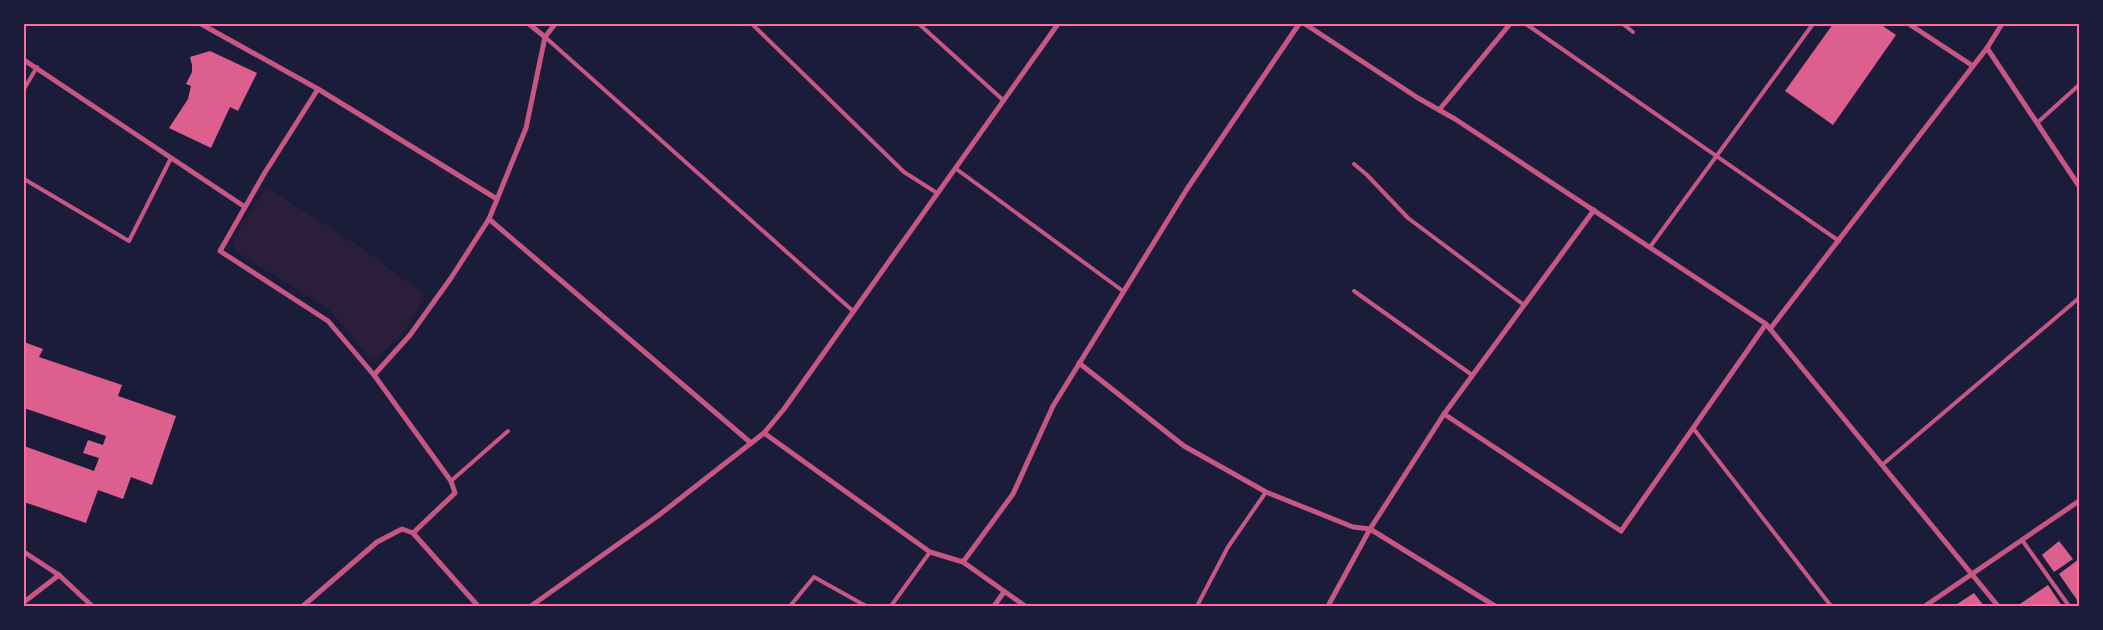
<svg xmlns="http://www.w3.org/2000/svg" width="2103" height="630" font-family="'Nunito Sans',sans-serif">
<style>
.green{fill:#2a1e3b}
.building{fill:#dd5f8e}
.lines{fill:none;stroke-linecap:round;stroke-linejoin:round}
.service{stroke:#c65784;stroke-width:4}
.minor{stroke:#c65784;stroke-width:5}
.neatline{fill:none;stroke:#ff6b9d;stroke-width:2}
</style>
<rect width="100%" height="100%" fill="#1b1b3a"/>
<polygon class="green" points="266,187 362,248 425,295 406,329 373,362 329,309 236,252 234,238"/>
<g class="building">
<polygon points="1833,24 1880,24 1896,35 1833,125 1785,91"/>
<polygon points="210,51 257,73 238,111 230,107 211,148 169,128 188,99 191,86 186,84 192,72 192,65 190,57"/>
<polygon points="24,342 43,349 39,357 122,385 118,396 176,416 152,485 131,477 123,499 98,490 86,523 24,502 24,446 94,471 99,458 83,453 88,440 103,445 106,436 24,408"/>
<polygon points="2059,541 2073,559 2054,572 2042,555"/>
<polygon points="2079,559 2079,599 2077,600 2059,574"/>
<polygon points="2048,585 2062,606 2021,606 2020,604"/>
<polygon points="1974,593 1984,606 1954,606"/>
</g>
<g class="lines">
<g class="service">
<polyline points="752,24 904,172 937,193"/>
<polyline points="919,24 1003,100"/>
<polyline points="1526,24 1839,241"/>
<polyline points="1623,24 1633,32"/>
<polyline points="545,37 853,311"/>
<polyline points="24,89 37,67"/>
<polyline points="2037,123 2079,85"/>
<polyline points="1354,164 1367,175 1408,218 1524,305"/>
<polyline points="955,168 1123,291"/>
<polyline points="24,179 129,241 171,158"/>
<polyline points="1650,247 1813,24"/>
<polyline points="1354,291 1472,375"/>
<polyline points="1693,428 1831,606"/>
<polyline points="1882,465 2079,298"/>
<polyline points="451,481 508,431"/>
<polyline points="2022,540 2069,606"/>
<polyline points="790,606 814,577 866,606"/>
<polyline points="891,606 930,552"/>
<polyline points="1197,606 1228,547 1266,492"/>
</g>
<g class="minor">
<polyline points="201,24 318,89 497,199"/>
<polyline points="529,24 545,37"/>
<polyline points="1305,24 1418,98 1455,119 1766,324 1998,606"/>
<polyline points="1909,24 1973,66"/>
<polyline points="1987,48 2079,186"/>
<polyline points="24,60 245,207"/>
<polyline points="318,89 264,174 220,251 328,321 374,375 451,481 455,493 413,533"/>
<polyline points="1439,110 1510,24"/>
<polyline points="489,219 751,443"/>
<polyline points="1770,329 1987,48 2002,24"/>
<polyline points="1079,363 1184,446 1266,492 1353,527 1370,529 1495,606"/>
<polyline points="374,375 410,335 451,278 489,219 526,128 545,37 555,24"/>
<polyline points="1444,414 1621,531 1766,324"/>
<polyline points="764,433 930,552 963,562 1025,606"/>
<polyline points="24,552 59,575 92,606"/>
<polyline points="963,562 1013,494 1053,406 1187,189 1299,24"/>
<polyline points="24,602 59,575"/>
<polyline points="303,606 377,542 402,529 413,533 478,606"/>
<polyline points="531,606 659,515 764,433 784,409 1058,24"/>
<polyline points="994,606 1004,592"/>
<polyline points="1328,606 1370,529 1444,414 1594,210"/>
<polyline points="1925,606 2079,501"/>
</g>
</g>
<rect width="2103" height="630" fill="none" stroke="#1b1b3a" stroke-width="50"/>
<rect x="25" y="25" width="2053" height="580" class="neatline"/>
</svg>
